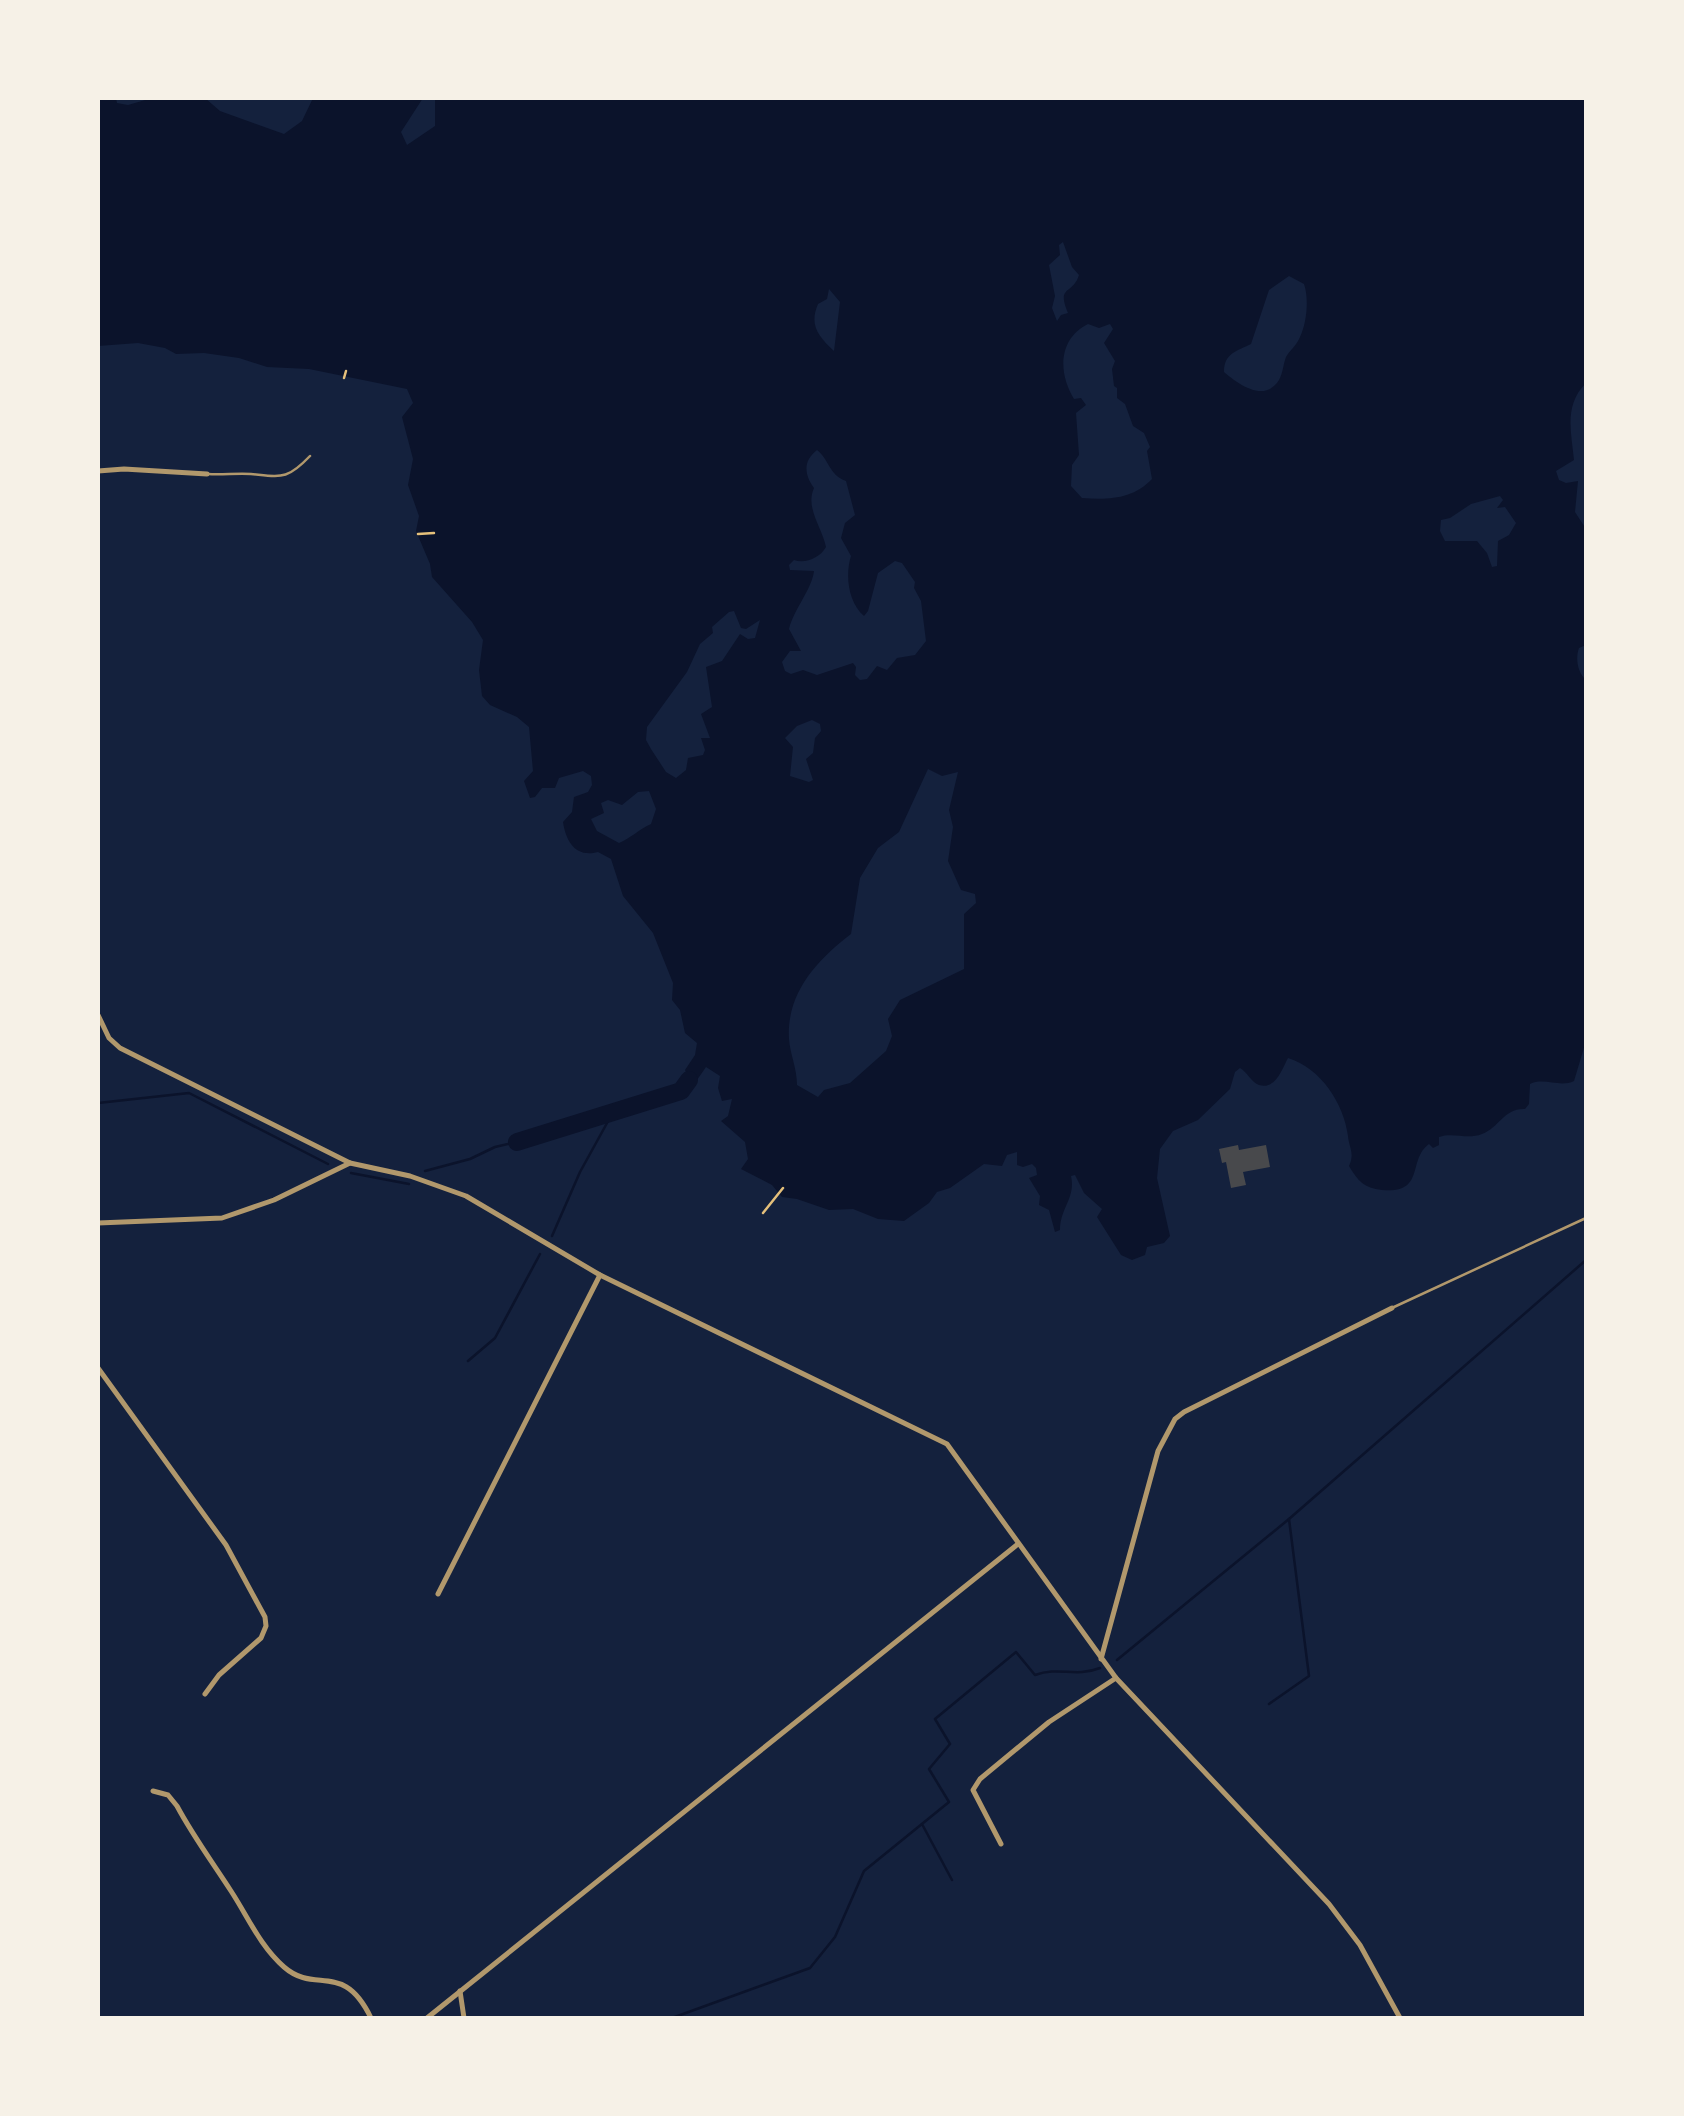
<svg xmlns="http://www.w3.org/2000/svg" width="1684" height="2116" font-family="Ubuntu,sans-serif">
<style>
.water{fill:#0b132b;fill-rule:evenodd}
.lines{fill:none;stroke-linecap:round;stroke-linejoin:round}
.stream{stroke:#0b132b;stroke-width:2.5}
.river{stroke:#0b132b;stroke-width:18}
.building{fill:#48494c}
.path{stroke:#e5c07b;stroke-width:2.5}
.service{stroke:#b1986c;stroke-width:2.5}
.minor{stroke:#b1986c;stroke-width:5}
</style>
<rect width="100%" height="100%" fill="#14213d"/>
<path class="water" d="M98 98H116L117 103 128 105 152 98H205L220 111 284 134 302 121 313 98H423L401 132 407 145 435 126V98H1586V383C1564 405 1571 431 1574 460L1556 471 1559 480 1566 483 1578 481 1575 512 1586 529V645L1579 648C1575 659 1578 673 1586 680V1041L1574 1081C1560 1088 1544 1077 1530 1084L1529 1104 1525 1109C1504 1108 1500 1127 1482 1134 1467 1140 1454 1132 1439 1137V1145L1433 1148 1429 1144C1407 1160 1426 1194 1382 1190 1364 1188 1358 1181 1349 1166 1355 1153 1349 1148 1348 1136 1344 1104 1321 1068 1288 1058 1282 1069 1276 1090 1259 1085 1252 1083 1247 1072 1240 1068L1235 1072 1230 1089 1198 1120 1173 1131 1160 1149 1157 1178 1170 1236 1164 1243 1147 1247 1145 1255 1132 1260 1121 1255 1097 1217 1102 1209 1084 1193 1075 1175 1071 1176C1076 1198 1060 1208 1060 1230L1055 1232 1049 1210 1039 1205 1040 1196 1029 1178 1037 1175 1036 1168 1032 1164 1023 1167 1017 1165V1152L1007 1155 1002 1166 984 1164 950 1188 937 1192 929 1203 904 1221 878 1219 853 1209 829 1210 797 1199 782 1197 772 1185 741 1169 748 1159 745 1142 721 1121 728 1116 732 1099 722 1101 718 1088 720 1076 706 1067 697 1080H689L685 1070 695 1055 697 1043 685 1033 680 1010 672 1000 673 983 653 933 623 896 611 859 598 852C576 858 566 842 563 822L572 812 574 797 588 792 592 785 591 776 583 771 559 778 555 788H542L535 797 530 798 524 781 533 771 529 727 517 717 490 705 482 696 479 670 483 640 472 622 432 577 430 564 416 531 419 516 408 485 413 459 402 417 413 403 407 389 309 369 267 367 239 358 204 353 176 354 165 348 138 343 98 346ZM1063 242 1072 267 1079 275C1073 295 1056 285 1068 313L1061 315 1057 321 1052 308 1055 296 1049 265 1060 255 1059 245ZM1289 276 1304 284C1309 298 1307 323 1300 337 1297 345 1290 350 1286 357 1283 365 1283 373 1279 380 1264 404 1237 383 1224 372 1224 353 1237 351 1251 344L1269 290ZM829 289 840 302 834 351C818 336 809 325 818 304L827 299ZM1088 324 1099 328 1110 324 1113 329 1104 343 1115 361 1112 369 1114 386 1117 388V398L1125 404 1133 426 1144 433 1150 447 1147 451 1152 479C1133 499 1109 500 1082 498L1071 486 1072 465 1079 455 1076 413 1086 405 1081 398 1074 399C1058 373 1058 339 1088 324ZM817 450C829 459 829 475 846 481L855 515 845 523 841 538 851 556C845 575 848 602 864 616L868 611 878 573 895 561 902 563 915 582 914 588 921 601 926 641 915 655 897 658 887 670 877 666 867 679 860 680 855 675 856 667 853 663 817 675 803 670 791 674 785 671 782 662 790 651H801L789 629C794 609 812 589 814 571L790 570 789 565 794 560C805 564 820 558 826 547 822 527 805 508 814 488 804 474 803 461 817 450ZM1500 496 1503 500 1497 508 1505 507 1516 523 1509 535 1498 541 1497 566 1492 567 1487 553 1477 541H1445L1440 531 1441 520 1450 518 1471 504ZM734 611 741 628 746 629 760 620 755 638 748 639 740 634 722 661 706 667 712 707 701 714 710 738H701L705 750 703 755 688 758 686 770 676 778 666 772 651 749 646 740 647 727 687 672 700 644 713 633 712 627 729 612ZM812 720 820 724 821 731 815 738 813 753 806 759 813 780 809 782 790 776 793 747 785 738 797 726ZM928 769 942 776 958 772 949 810 953 827 948 861 961 890 975 894 976 903 964 914V969L900 1000 888 1019 892 1036 886 1051 850 1083 824 1090 818 1097 797 1085C797 1068 790 1054 789 1039 786 993 818 959 851 934L860 878 878 848 899 832ZM649 791 656 809 651 824C638 830 631 838 619 843L597 831 591 819 604 813 601 803 608 800 622 805 638 792Z"/>
<g class="lines">
<g class="stream">
<polyline points="98,1103 189,1093 328,1164"/>
<polyline points="425,1171 470,1159 495,1147 517,1142"/>
<polyline points="351,1173 409,1184"/>
<polyline points="552,1236 580,1172 612,1114"/>
<polyline points="468,1361 495,1338 540,1254"/>
<polyline points="1117,1660 1289,1519 1586,1260"/>
<polyline points="1269,1704 1309,1676 1289,1519"/>
<polyline points="922,1824 952,1880"/>
<path d="M672 2018 810 1968 835 1937 864 1871 949 1802 929 1769 950 1744 935 1719 1016 1652 1035 1675C1060 1666 1074 1678 1100 1668"/>
</g>
<polyline class="river" points="517,1142 681,1091 689,1080"/>
</g>
<polygon class="building" points="1238,1145 1239,1150 1266,1145 1270,1167 1243,1172 1246,1185 1231,1188 1226,1162 1222,1163 1219,1149"/>
<g class="lines">
<g class="path">
<polyline points="344,378 346,371"/>
<polyline points="418,534 434,533"/>
<polyline points="763,1213 783,1188"/>
</g>
<g class="service">
<path d="M208 474C222 475 237 473 251 474 282 477 287 480 310 456"/>
<polyline points="1394,1307 1586,1218"/>
</g>
<g class="minor">
<polyline points="98,471 124,469 207,474"/>
<polyline points="98,1015 109,1038 120,1048 350,1163"/>
<polyline points="98,1223 222,1218 274,1200 350,1163 410,1176 466,1196 600,1275 947,1444 1116,1678 1329,1904 1360,1945 1400,2018"/>
<polyline points="98,1368 226,1545 265,1617 266,1626 261,1638 219,1675 205,1694"/>
<polyline points="438,1594 600,1275"/>
<polyline points="1101,1659 1158,1451 1175,1419 1184,1412 1392,1308"/>
<path d="M153 1791 168 1795 177 1806C193 1836 213 1863 231 1891 248 1917 260 1946 284 1967 316 1995 343 1960 371 2018"/>
<polyline points="1001,1844 973,1790 980,1779 1049,1722 1116,1678"/>
<polyline points="460,1991 464,2018"/>
<polyline points="427,2018 1018,1544"/>
</g>
</g>
<rect width="1684" height="2116" fill="none" stroke="#f6f1e7" stroke-width="200"/>
</svg>
